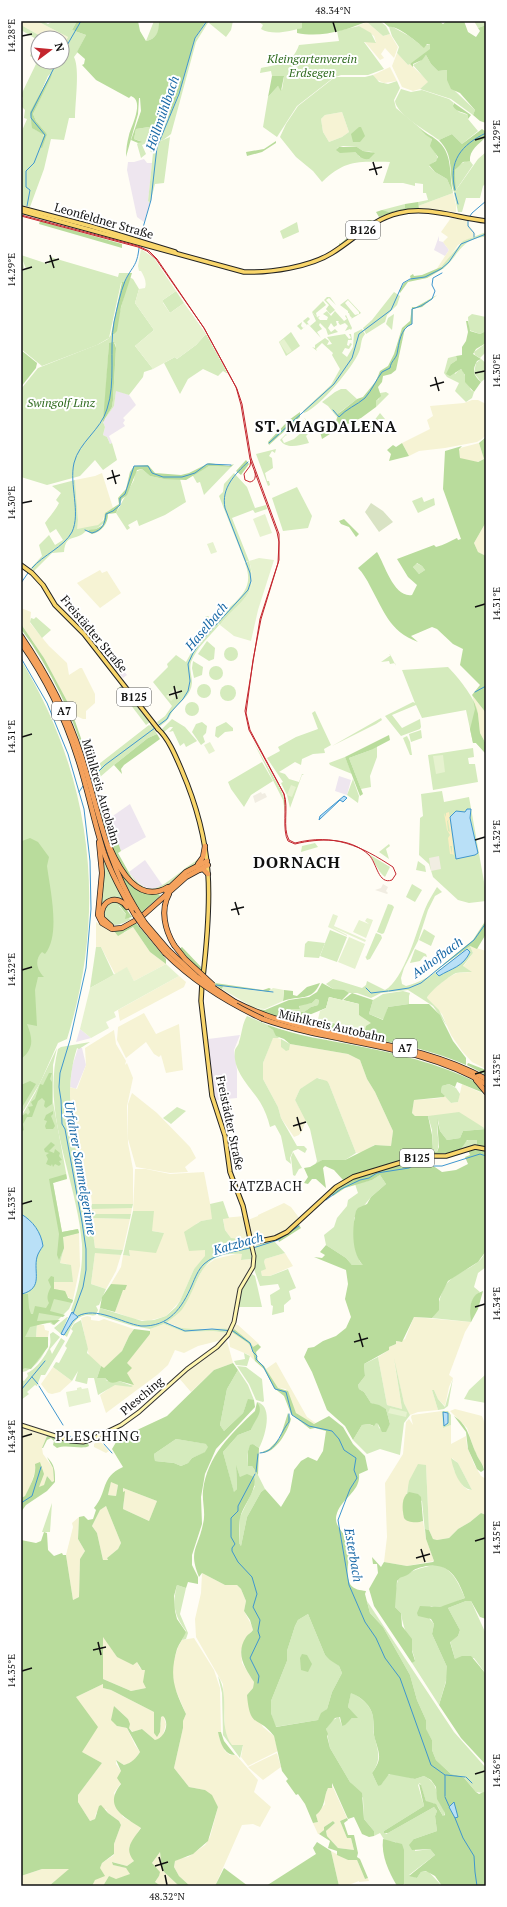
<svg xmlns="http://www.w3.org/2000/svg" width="507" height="1907" font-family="'PT Serif',serif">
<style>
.industrial{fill:#eee6ef}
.farmland{fill:#f6f3d4;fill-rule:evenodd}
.green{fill:#d5ebbd;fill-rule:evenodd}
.forest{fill:#b9dc9c;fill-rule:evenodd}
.sand{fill:#fbeec1}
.cemetery{fill:#d9e3c4}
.pitch{fill:#e6f2cf}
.plaza{fill:#f1ede2}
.water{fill:#b9e0f7;stroke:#3f96cf}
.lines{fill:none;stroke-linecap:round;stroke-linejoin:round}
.stream{stroke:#3f96cf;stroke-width:1}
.secondary-casing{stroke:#333;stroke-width:5}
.primary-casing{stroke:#222;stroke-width:5.5}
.highway-casing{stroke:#222;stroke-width:6}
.secondary{stroke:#fff6b0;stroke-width:3}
.primary{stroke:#f9d66b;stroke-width:3.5}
.highway{stroke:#f5a25d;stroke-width:4.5}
.tram{stroke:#c4262e;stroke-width:1}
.highway-bridge-casing{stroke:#222;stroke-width:6;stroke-linecap:butt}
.highway-bridge{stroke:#f5a25d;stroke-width:4.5}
.ticks{fill:none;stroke:#111;stroke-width:1.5}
.labels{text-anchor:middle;stroke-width:4;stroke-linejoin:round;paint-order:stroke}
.shield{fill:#fff;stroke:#585858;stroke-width:1}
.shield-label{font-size:11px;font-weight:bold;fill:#111}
.park-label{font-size:12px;font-style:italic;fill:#2f6b1f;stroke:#fff}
.street-label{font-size:12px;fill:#111;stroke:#fff}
.water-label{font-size:13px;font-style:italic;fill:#1768a6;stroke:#fff}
.neighbourhood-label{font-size:13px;letter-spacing:1px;fill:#111;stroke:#fff}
.quarter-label{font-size:14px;letter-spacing:1px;fill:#111;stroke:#fff}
.district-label{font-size:16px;font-weight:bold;letter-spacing:1px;fill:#111;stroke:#fff}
.neatline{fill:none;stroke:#111;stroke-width:1.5}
.ticks-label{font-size:10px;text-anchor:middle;fill:#111}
</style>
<rect width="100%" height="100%" fill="#fffdf5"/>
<g class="industrial">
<polygon points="144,159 147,163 152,163 148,201 150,203 144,222 137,217 127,170 128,162 134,162"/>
<polygon points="439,236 439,241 443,242 449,250 445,256 434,250"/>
<polygon points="116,390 129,395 136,405 123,418 125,420 123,423 125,426 109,436 112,443 110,444 107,437 103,435 105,427 103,422 114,406"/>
<polygon points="117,663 127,675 123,678 113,666"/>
<polygon points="339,776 351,780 347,795 335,791"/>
<polygon points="130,804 146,837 121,851 117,839 112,842 107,820"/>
<polygon points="145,860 163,886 153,889 144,887 134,879 129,872"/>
<polygon points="80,1029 91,1038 76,1042"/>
<polygon points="240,1035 234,1050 237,1070 237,1098 217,1100 214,1099 208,1039"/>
<polygon points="78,1048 82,1048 86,1065 76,1089 70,1087 72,1067"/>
</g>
<g class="farmland">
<polygon points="21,21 37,21 68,37 62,48 62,38 44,38 21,25"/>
<polygon points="367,22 383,36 390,34 398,47 394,58 385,48 381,54 384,58 380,60 364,41 376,42 374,36 359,26 357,26"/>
<polygon points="397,53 408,65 410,64 429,82 420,89 413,91 402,87 392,66"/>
<polygon points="390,67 397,81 384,83 375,79 373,75"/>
<polygon points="342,112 349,132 342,137 329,142 323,132 321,119 325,115"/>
<polygon points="453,193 456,205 456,212 419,209 418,206"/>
<polygon points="451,218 468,220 469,225 476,235 458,245 444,265 436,270 449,250 443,242 448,237 441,232"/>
<polygon points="472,400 478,400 486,404 486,435 482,439 477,442 445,448 419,451 409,456 402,443 430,429 427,420 433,416 430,406 464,403"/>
<polygon points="479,443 484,459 475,463 474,461 466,461 460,458 459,451 460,448"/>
<polygon points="102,473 113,508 106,512 101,524 90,528 76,529 78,520 75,480 95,476"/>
<polygon points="486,522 486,556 478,552 474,543"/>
<polygon points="100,570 102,573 107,571 121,593 100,608 77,583"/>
<polygon points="21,608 31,612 30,623 49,646 67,663 69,675 80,668 82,668 95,694 95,703 86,711 86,719 83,719 74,715 44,658 21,624"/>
<polygon points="472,695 486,713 486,744 480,733 478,714"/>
<polygon points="96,922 107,929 124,933 133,927 150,952 166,964 134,981 127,968 115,974 101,947 96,947"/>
<polygon points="470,946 486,951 486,1069 472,1062 462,1051 451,1035 442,1014 427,999 428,994 447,978 457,973 471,972 463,967 473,953"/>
<polygon points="179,976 186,982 184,987 120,1021 118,1010"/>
<polygon points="144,1013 156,1034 179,1024 183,1070 166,1073 161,1055 159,1057 154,1054 146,1042 126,1058 117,1040 118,1027"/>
<polygon points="114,1030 116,1044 126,1061 125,1065 127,1063 133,1078 127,1106 128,1143 133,1169 133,1204 92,1204 91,1195 85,1193 70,1118 69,1087 77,1089 86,1065 85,1048"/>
<polygon points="273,1037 281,1039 281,1046 285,1050 290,1044 348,1054 360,1060 367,1079 375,1092 393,1131 391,1146 374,1145 364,1152 356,1153 329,1084 319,1078 300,1089 295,1100 306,1120 302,1131 299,1135 294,1137 281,1118 278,1107 263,1079 263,1063"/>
<polygon points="462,1084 486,1095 486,1129 463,1116 415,1116 412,1113 414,1100 441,1098 445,1096 451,1103 458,1102"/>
<polygon points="132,1093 157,1113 190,1147 196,1158 185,1167 188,1172 170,1173 136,1167 128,1139 128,1104"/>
<polygon points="135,1169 146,1169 170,1174 204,1172 213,1219 201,1221 196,1224 205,1250 205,1257 194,1269 180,1301 166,1316 148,1321 134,1319 115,1312 123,1289 111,1284 121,1267 123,1255 130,1256 129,1250 164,1233 152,1231 143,1211 133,1211"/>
<polygon points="284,1203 291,1207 300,1219 280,1234 273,1237 253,1239 248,1220 258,1216 258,1215"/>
<polygon points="92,1208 132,1208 131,1214 91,1214"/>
<polygon points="244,1216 247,1244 239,1246 231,1238 225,1230 223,1218"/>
<polygon points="91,1218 130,1219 123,1250 95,1248"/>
<polygon points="79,1233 80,1266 73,1300 54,1289 54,1282 73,1282 67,1264 60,1263 64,1248 63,1236"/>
<polygon points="99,1252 121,1255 116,1271 106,1289 91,1284 95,1253"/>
<polygon points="285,1253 293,1266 270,1276 262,1276 261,1271 265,1259"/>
<polygon points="236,1254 242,1254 242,1260 252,1259 252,1264 239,1288 229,1329 210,1328 188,1330 167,1323 183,1307 204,1267 215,1259"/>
<polygon points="87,1316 91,1317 91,1320 99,1321 104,1319 134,1329 129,1336 122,1351 104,1369 89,1356 81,1318"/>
<polygon points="414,1317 471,1322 465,1332 449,1375 453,1378 449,1387 445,1406 438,1399 434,1390 432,1390 438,1410 418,1412 410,1415 404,1403 394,1359 402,1409 387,1405 378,1357 389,1350 389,1347 396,1344 396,1341 400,1342 405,1339"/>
<polygon points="37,1324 44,1325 45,1330 49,1331 48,1337 36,1337"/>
<polygon points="164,1324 184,1332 213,1331 227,1333 222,1340 198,1346 184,1353 175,1350 168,1365 157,1375 106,1413 100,1395 115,1384 131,1387 127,1373 130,1366 126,1363 150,1334 150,1329"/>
<polygon points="235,1324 238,1325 259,1344 254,1347 252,1347 250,1342 234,1329"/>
<polygon points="232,1332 248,1343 252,1348 255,1361 249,1355 230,1347 229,1338"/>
<polygon points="227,1341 233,1363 214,1370 191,1392 179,1378"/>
<polygon points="276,1362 307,1417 317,1424 310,1423 296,1413 286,1389 278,1388 266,1369"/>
<polygon points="53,1367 72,1381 60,1392 52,1394 48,1393 41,1384"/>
<polygon points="455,1409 482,1416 486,1426 486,1471 475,1452 467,1428 450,1411"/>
<path d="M442 1411 443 1428 451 1425V1444L466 1436 467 1446 474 1464 481 1476 486 1479V1515L481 1513 470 1522 458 1529 449 1538 437 1540 433 1539 429 1530 426 1466 408 1487 407 1493 403 1503 421 1522 423 1521 426 1539 434 1561 407 1566 384 1562 387 1537 385 1483 403 1454 406 1422 409 1419 413 1425 411 1417 412 1415ZM452 1458 458 1463 472 1490H468L463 1486 454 1470Z"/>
<polygon points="21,1426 47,1433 47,1436 42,1448 43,1454 53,1468 54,1481 52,1482 47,1476 44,1485 39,1488 36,1469 29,1489 25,1496 21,1498"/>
<polygon points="99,1440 109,1451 106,1453 94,1447 94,1444"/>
<polygon points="111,1481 118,1485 116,1496 108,1495"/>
<polygon points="123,1488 157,1501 149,1521 123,1509 124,1503"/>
<polygon points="106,1506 121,1543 118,1549 107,1558 108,1560 103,1560 97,1533 92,1526 100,1510"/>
<polygon points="79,1517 78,1539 85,1551 80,1559 79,1597 73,1600 66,1555 73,1527 72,1523"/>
<polygon points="202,1573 225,1585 237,1585 241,1589 246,1601 244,1611 252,1626 253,1630 246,1637 241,1650 242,1663 254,1682 253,1688 247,1695 263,1727 274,1736 278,1751 248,1766 241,1757 243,1746 232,1746 228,1740 225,1731 223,1684 196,1637 195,1619 201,1593"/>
<polygon points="103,1636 117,1657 137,1662 140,1668 145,1670 146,1688 131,1691 103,1679"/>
<polygon points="194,1638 214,1670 220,1688 221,1732 218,1732 220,1740 225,1751 230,1755 236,1755 258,1780 254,1792 271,1807 260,1827 253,1824 242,1825 215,1886 190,1886 179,1876 174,1867 175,1861 181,1858 188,1857 205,1845 210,1837 218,1807 205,1790 189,1787 174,1768 183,1728 183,1721 186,1714 174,1686 172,1666 178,1647 182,1640"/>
<polygon points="103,1684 103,1688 111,1690 154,1712 154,1733 161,1724 161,1717 163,1715 166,1724 163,1735 160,1740 155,1740 142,1729 133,1732 129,1728 128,1719 114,1706 117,1726 127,1728 135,1745 140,1752 134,1760 128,1764 124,1765 116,1760 116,1764 121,1771 121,1783 114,1793 123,1817 141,1827 129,1847 134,1861 127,1866 113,1862 114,1865 126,1868 131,1874 116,1880 109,1876 103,1886 92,1886 102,1863 114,1855 114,1844 121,1825 119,1821 108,1813 106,1809 96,1813 95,1819 90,1821 78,1802 78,1795 102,1763 81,1752 76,1697"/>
<polygon points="277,1753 281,1767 263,1780 248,1767"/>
<polygon points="331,1783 347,1818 340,1821 347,1838 351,1838 354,1850 338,1848 327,1836 326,1831 335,1823 333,1821 324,1827 324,1830 319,1834 318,1834 313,1823 318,1822 316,1815 325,1804 324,1798 328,1788 331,1788"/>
<polygon points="331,1851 348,1860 357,1860 365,1879 368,1878 369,1881 359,1882 359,1881 346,1886 339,1886"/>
<polygon points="160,1852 162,1870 179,1886 161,1886 155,1882 159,1876 152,1863"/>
<polygon points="42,1869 70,1869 49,1886 21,1886 21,1876"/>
</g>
<g class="green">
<path d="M37 21H43L48 24 53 21H77L72 30 86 35 77 53 74 57C80 69 75 102 75 118H69L64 140 51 139 44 169 30 207 21 205V133L27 119 24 118 25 110 21 106 23 98 21 95 36 64 35 63 37 60 30 56 36 39 21 30V25L44 38H38V62H54L53 69 58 62H62V48L68 37ZM53 71 33 114 36 121 47 134 44 138 43 134 34 129 30 117 48 76Z"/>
<path d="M154 21H159C160 31 157 39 146 41Z"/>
<polygon points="206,21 209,21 196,42 171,134 163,140 156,142 161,118 169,118 184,77 195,38"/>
<polygon points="211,21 233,21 231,30 226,37 209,23"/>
<path d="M258 21H302V28C290 31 273 36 261 29L263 25Z"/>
<polygon points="380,21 386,26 390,34 383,36 367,22"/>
<polygon points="474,21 486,21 486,25 478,28"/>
<path d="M359 26 371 33 376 43 364 42 384 69 368 75H341L333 78 297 106 277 137 263 127 268 97 278 86 282 90 284 77 272 76 271 71 260 73 261 68C279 64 292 65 299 45L339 41 337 31Z"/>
<polygon points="391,26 409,36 422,46 430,44 431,49 420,59 408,65 397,53 399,47 392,36 389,27"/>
<polygon points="426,55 431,64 438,71 447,70 447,75 455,91 475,110 473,115 451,99 420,89 428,82 413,65 420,61"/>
<path d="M373 75 379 82 388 84 397 81 400 88 394 100 396 108 432 138C430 150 435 149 438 159L429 166 435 172 447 179 453 193 418 206V202L428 200 426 193H423V184L415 183V186L403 183H383L390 162C359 162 346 159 322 182L313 171 296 157 280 137 286 124 298 106 335 77H365ZM342 112 349 132 342 137 329 142 323 132 321 119 325 115ZM343 146 357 147 363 151 373 152 360 157 355 152H345L337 148Z"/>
<path d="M401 89 411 92 422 90 449 99 454 103 453 104 459 112 468 115V119L478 131 462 144 452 134 439 140C428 132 396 114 395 101Z"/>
<polygon points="149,127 155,129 156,135 154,140 142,145 146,154 141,158 137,144 140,141 134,139 136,129"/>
<polygon points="170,137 164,183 155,184 145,223 150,203 148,201 153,153 150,151 158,142"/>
<polygon points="486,152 486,183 483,186 480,198 466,198 462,212 458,212 454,193 478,159"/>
<polygon points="466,161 470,161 473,165 456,190 455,170 459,165"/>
<polygon points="405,204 405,208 388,212 383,212 382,210"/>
<polygon points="297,222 299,232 283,239 280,231"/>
<path d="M486 232 484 237C461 239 459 255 444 268L441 267 463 241Z"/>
<polygon points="21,255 48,264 50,257 118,277 119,273 129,273 124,282 121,283 109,338 97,345 42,366 21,349 21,272 26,269 23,261 24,268 21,270"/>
<path d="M129 277 133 279 139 289 135 303 154 330 135 346 153 369 144 372 143 377 129 395 116 391 114 406 103 422 105 427 103 435 107 437 110 444 112 443 117 460 103 470 95 460 80 476 47 485 21 477V389L38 368 99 344 108 339 111 335 114 334ZM109 343H115L116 348 113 400 112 407 104 421Z"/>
<polygon points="176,291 184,303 170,313 163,302 163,300"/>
<polygon points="394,292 400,296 397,305 387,315 385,322 366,334 363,328 372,320"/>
<polygon points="327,297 330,297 336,305 329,298 326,300 335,310 330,314 326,309 329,305 324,300"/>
<path d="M348 299 361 313 351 319 352 318 350 316 349 313H348V311L340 305ZM348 300 359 312V314L355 315 345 303Z"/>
<polygon points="323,301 326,305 316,313 317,317 320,316 318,318 312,312"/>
<polygon points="327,311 331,316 335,311 344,321 347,319 345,316 346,315 352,328 351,330 350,329 345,331 348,326 345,323 340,325 338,322 339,321 336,321 337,325 334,327 331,323 328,328 331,332 335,329 338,332 328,335 326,329 320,323 319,325 322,329 317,332 321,338 308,324 301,330 297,326 302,322 301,326 303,328 307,325 303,321 308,317 310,319 307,322 310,326 316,321 312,312 320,320 327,320 328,317 323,314"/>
<polygon points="394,314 392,330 386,324 388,318"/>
<polygon points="472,314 486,317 486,331 480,334 469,330 468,317"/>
<path d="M362 329 365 334C360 340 362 345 359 352 353 367 319 408 304 413L303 411 331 385 340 369 332 355 333 353 322 343 316 349 317 351 312 347 315 348V345L325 338 329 341 327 345 332 344 327 337 345 334 349 339 351 338 349 334H351L352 340H348L347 345 349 346 350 343 352 344 349 349 345 348 342 353 347 357 353 347 354 333Z"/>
<polygon points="291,332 300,346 286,356 279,342"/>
<polygon points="206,334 228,374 223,371 218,376 203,369 188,379 180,394 164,363 175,357 177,359 196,345"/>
<polygon points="486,343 486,352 480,358 475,355 474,352"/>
<polygon points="456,356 457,360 451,364 455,374 460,369 463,371 471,390 474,392 472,398 466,402 455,391 459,383 447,377 444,373 448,358"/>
<polygon points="481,359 486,363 486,378 481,382 474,373 476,363"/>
<polygon points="341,389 346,389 357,399 340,412 337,417 328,406 322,402 335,392"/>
<polygon points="386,392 389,394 376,407 376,401 379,399 380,393"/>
<polygon points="380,413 385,419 364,434"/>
<path d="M304 418 316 426 306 436 309 443C299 445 287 450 280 440L286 434 287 436 286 435 282 439 284 443 294 439 310 425Z"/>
<polygon points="276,449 275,453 272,451 269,456 272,458 273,468 265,473 267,481 269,481 270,485 268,486 256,454"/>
<polygon points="209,466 231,467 204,495 200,482 197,483 193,476 190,476"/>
<polygon points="142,469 150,476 164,479 180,479 186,502 165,515 139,526 137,520 128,525 130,528 127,530 116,513 134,480 135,472"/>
<polygon points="234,473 247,487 255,508 266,505 267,509 255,513 253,510 232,518 249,561 245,562 219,496 223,492 224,484"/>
<path d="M75 480 78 520 77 529 98 525 104 520V523L96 529 88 531V532L86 531C76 542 66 532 64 552L52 553 34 571 31 568 42 556 39 545 49 535 55 545 63 540 56 529 50 533 45 523C50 516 55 511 59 503L56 500 61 493 52 486Z"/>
<polygon points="297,487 312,516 308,528 283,531 272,498"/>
<polygon points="422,497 424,502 434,498 435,505 418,513 412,501"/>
<path d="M249 561C259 597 240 600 220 625L217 622C232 600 257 594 245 563Z"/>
<polygon points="416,563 422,566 425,570 419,574 413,567"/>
<path d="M205 616H208L219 625C209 637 197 647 191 662 189 669 192 676 192 683 191 695 182 700 175 708 168 717 171 719 160 726L157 722 165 716 172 706 153 682 168 667 167 664 176 655 186 662 197 642 214 624Z"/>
<polygon points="36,617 51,630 42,638 30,622 31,618 34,619"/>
<polygon points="207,641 215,648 214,659 209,661 198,654"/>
<circle cx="231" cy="654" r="7"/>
<polygon points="389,654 390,654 396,666 395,663 390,664 389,661 381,662 391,655"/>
<path d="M21 660C92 777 108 908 67 1039L58 1043 40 1083 21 1115Z"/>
<polygon points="193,661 203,667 202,675 194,678 192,668"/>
<circle cx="216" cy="673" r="7"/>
<path d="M448 667C458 677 473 696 477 709 479 717 477 724 479 731 482 741 486 741 486 754L476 743H473L466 710 422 718 416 705 392 715 402 728 420 719 421 727 420 729 401 736 385 716 413 702 415 703 402 670Z"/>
<circle cx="204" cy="691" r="7"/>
<circle cx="228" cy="693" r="8"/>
<polygon points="121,686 150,722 146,725 118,688"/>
<circle cx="192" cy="709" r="7"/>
<polygon points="315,711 331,745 324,749 325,753 313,754 302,759 301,765 295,762 279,772 285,774 289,779 299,782 302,774 304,774 302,775 290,808 287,795 281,783 283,782 267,758 280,751 278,747 296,737 318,729 312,713"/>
<polygon points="381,718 382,720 376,724 332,746"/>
<polygon points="172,719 185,727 197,741 186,747 184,743 180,746 173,731 169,732 173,727 170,727 164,732 162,729"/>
<polygon points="202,722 207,726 206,733 203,736 205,742 201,745 192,732 196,724"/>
<polygon points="226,722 233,728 233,731 225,732 218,738 215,736 216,727"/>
<polygon points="150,724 151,724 157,734 148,738 114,765 93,783 90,771 149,725 151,726"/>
<polygon points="421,730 422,738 411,742 409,734"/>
<polygon points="407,736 410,742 412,755 410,755 403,738"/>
<polygon points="253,741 281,790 285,801 285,813 283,800"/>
<polygon points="377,745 377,757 370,776 371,787 361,789 349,758 371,750"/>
<polygon points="473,748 474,757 468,758 469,764 475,764 478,782 433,790 428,755"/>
<polygon points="345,757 352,774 330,765 329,763"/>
<polygon points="262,762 273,781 251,795 244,807 231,789 228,782"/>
<polygon points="353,779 359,796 358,803 347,795"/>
<polygon points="442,791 444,802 469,797 486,893 486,901 469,903 458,900 433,877 429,864 419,855 420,818 423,816 421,794"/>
<polygon points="315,843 318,847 301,852 302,846"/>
<polygon points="389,844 390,846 386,849 389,859 379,852"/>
<path d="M367 853 390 867 385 877C377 871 375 860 367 853Z"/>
<path d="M102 856 124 901C114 897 106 899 101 908 100 914 101 919 105 923 115 933 125 922 134 920 95 941 99 917 102 887 103 877 103 867 102 856Z"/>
<path d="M199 858 197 864 164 888 147 891 137 884 129 872C150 901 159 887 182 871 187 866 194 863 199 858Z"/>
<polygon points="418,861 425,866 426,872 416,870"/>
<polygon points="412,884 422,890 415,902 406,897"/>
<path d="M437 887 442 892 435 896 428 910 418 941 404 968 401 978 402 984 406 986C430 980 450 962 470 946L473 953 463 966 472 972C467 972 461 972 456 973 449 976 429 992 427 998L439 1010 447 1026 433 1006 408 990 381 993 371 998 357 993H349L333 989 326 984 333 979 362 988 366 985 367 981 385 990C404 980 417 930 425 909 428 901 433 894 437 887Z"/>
<path d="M110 902H121L119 906 130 919 133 918C119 926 107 931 103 911Z"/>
<polygon points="388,904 392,905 394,907 384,933 382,934 377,932"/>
<polygon points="424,929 435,936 431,946 419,940"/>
<polygon points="330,930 347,937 337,962 320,956"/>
<polygon points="376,933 381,935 382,938 370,959 367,960 365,956 366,957"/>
<polygon points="308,941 325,943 319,958 304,957 305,944"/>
<polygon points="96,947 101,947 114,975 90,988"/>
<polygon points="415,949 426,954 427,957 424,956 420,961 410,963"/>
<polygon points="403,991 410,993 409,996 409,1004 388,1007 384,1020 369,1014 373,1000 383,994"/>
<polygon points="316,999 319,1000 318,1005 311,1007 304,1012 295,1011 289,1015 282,1014 287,1009 300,1009 299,1005 312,1003"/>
<path d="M247 1016 268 1025 267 1026 273 1030 279 1038H273L263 1063V1079L278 1107 281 1118 297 1146H304L307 1149 305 1153 298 1149 293 1151 290 1158 291 1164 286 1160 281 1136 275 1125 270 1127C268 1119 265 1110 260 1102 250 1086 232 1071 235 1050 236 1047 239 1045 239 1042 242 1033 242 1024 247 1016Z"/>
<polygon points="281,1039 290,1044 289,1050 286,1051 281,1047"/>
<path d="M90 1042 79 1049 77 1048C60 1101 78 1155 88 1209H91L92 1204H133L132 1208 92 1209V1214H131L130 1219 91 1218 95 1248 123 1250 121 1255 95 1253 91 1284 106 1289 99 1305 96 1306 98 1310 96 1315C93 1316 90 1315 86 1315 74 1317 71 1328 67 1337L64 1335 75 1319 76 1314 72 1312 71 1310C79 1288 83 1267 82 1244 77 1179 41 1115 58 1049L61 1047Z"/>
<path d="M57 1048 53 1065V1102L67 1178 53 1183 62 1232 78 1229 79 1233 63 1237 64 1248 60 1263 71 1265 73 1282H54V1289L65 1291 68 1298 73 1300 69 1309 53 1325 50 1323 37 1324 36 1337H48C50 1349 34 1372 21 1372V1117L35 1093Z"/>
<polygon points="317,1078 327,1081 329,1084 356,1153 345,1160 322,1160 315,1165 317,1161 310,1129 295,1100 300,1089"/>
<polygon points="449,1084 456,1088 460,1094 458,1102 451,1103 441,1092 442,1086"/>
<polygon points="177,1107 186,1111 171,1124 163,1118"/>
<path d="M459 1112 486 1129 463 1131 460 1138 447 1140 440 1131 438 1120C435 1130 441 1142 437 1152H433L432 1130 428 1116Z"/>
<polygon points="472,1139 477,1140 477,1145 461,1149 465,1141"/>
<polygon points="293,1152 302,1168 299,1169 295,1176 293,1175 291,1157"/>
<polygon points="380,1175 386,1184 371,1197 354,1218 354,1236 357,1254 360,1262 364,1265 352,1265 346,1258 326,1245 324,1235 334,1227 337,1218 347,1206 348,1200 358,1193 355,1184 372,1180"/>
<path d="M223 1201 229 1218 223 1219 225 1230 231 1238 239 1239V1245L247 1244 245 1227 252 1259 241 1260 242 1254C198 1251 201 1281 183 1308 179 1314 171 1318 167 1323 187 1333 208 1327 229 1329L227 1333 213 1331 184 1332 164 1324 150 1329 133 1326 98 1315 100 1308 142 1321 154 1320 166 1316 176 1307 180 1301 194 1269 205 1256V1250L189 1251 184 1232 201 1221 212 1219 210 1204Z"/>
<polygon points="133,1211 154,1211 152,1231 164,1233 156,1253 129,1250 130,1256 123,1255"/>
<polygon points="274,1241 285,1253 265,1259 264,1262 266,1269 261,1271 262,1276 270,1276 288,1269 296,1288 289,1291 291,1299 284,1305 284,1312 272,1315 273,1306 271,1305 270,1295 280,1289 278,1284 260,1286 254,1269 256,1260 255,1247 257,1244"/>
<path d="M486 1248V1267L478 1273 474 1287 480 1292C469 1301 470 1308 471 1322L432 1318C439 1311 439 1291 449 1281 460 1269 483 1267 486 1248Z"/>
<polygon points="252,1274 255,1276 262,1307 238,1307 242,1288"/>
<polygon points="67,1317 68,1317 61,1334 54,1328"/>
<polygon points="81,1320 88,1349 87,1353 101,1366 97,1378 105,1378 107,1381 119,1381 133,1386 131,1387 115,1385 98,1395 94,1378 88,1378 87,1384 75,1381 78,1371 72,1381 53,1367 56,1362 59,1363 67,1348 65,1346 73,1331 71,1329 74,1324"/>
<path d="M53 1332 60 1337 50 1349 52 1354 61 1338 65 1341 45 1375H41L37 1386 35 1385 27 1392 29 1394 21 1400V1382L22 1380 24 1381 28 1376 27 1373C36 1370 48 1353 50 1345 51 1341 50 1338 50 1334Z"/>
<polygon points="244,1353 250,1356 247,1366 236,1365 234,1361 245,1359"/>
<polygon points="378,1357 387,1405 402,1409 394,1358 404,1403 410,1415 404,1423 400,1455 380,1449 367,1454 353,1440 362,1425 369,1424 373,1426 376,1422 378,1424 379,1428 385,1432 390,1424 386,1409 371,1403 364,1392 359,1389 358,1385 365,1376 364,1364"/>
<polygon points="237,1366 246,1367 262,1379 264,1401 263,1402 256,1400 249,1384"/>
<polygon points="238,1370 248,1385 254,1400 253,1400 246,1405 243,1413 224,1431 220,1425 227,1389"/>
<polygon points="486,1374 486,1403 464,1399 469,1390"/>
<polygon points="453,1378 448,1406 444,1409 438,1410 432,1390 434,1390 438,1399 445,1407"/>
<path d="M257 1402C274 1406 265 1437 259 1448L253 1444C246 1448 248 1459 248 1466H252L258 1475 265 1489 261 1492 247 1517 241 1546 239 1543 240 1517 255 1486 240 1477 236 1466 237 1489 234 1493 223 1452 238 1435 251 1430C254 1419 263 1413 257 1402Z"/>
<polygon points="442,1411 448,1411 451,1415 451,1425 443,1428"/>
<polygon points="176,1439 207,1444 209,1446 206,1452 192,1458 188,1463 181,1466 174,1463 155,1461 154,1454"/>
<path d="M451 1458 458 1463 472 1490C459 1489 453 1469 451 1458Z"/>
<polygon points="418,1464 426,1465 429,1530 425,1529 425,1532 422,1501 407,1493 409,1481"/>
<polygon points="52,1503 50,1532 42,1532"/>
<path d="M436 1565C452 1567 459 1584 465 1598 456 1601 440 1611 431 1606L422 1617H428L434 1624 432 1634 447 1667 448 1674 439 1705 412 1663 415 1660C411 1644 403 1629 401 1613L395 1607 394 1597 398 1579C411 1571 420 1567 436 1565Z"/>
<path d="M177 1585 186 1588 180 1614 188 1633 186 1639 182 1640 186 1631C174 1615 172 1605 177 1585Z"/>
<polygon points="367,1601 454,1732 486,1768 486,1791 483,1793 476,1792 465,1779 461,1776 451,1774 436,1760 432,1750 432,1740 426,1730 426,1720 417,1700 410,1675 383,1627 370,1613"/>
<polygon points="466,1601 471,1601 486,1634 486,1674 474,1658 455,1659 450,1641 458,1636 460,1630 448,1608"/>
<polygon points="308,1614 325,1655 339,1666 342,1673 332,1692 327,1709 318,1720 275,1727 271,1713 271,1701 287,1661 287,1651 295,1626 298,1620"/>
<path d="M218 1676C231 1697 217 1725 232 1745H243L240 1758 223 1735 222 1693Z"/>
<path d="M351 1692C360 1697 372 1706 373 1717 374 1723 372 1729 374 1735 378 1751 382 1759 372 1773L378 1786 383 1782 386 1776 392 1773 415 1779 424 1776C436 1782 436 1789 439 1801 440 1805 444 1808 445 1813L444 1816H443L438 1807 433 1803H428L426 1801 420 1783 418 1785 424 1806 384 1831 386 1834 388 1833 434 1807 437 1811 435 1816 437 1831 414 1839 415 1851 430 1849 435 1855 409 1875 417 1878 421 1872 428 1871 442 1886H406L404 1884 402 1863 396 1842 385 1841 380 1833 374 1836V1831L364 1819 363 1798 350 1782 330 1748 326 1729C330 1723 333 1719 339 1717L342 1726 352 1718H357L348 1707Z"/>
</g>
<g class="forest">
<path d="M77 21H138L140 31 146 41C157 39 159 31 159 21H206L195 38 182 84 169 118H161L159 137 151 146 149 143 155 139 156 131 149 127 136 129 134 139 142 142 138 143 131 140 141 111 140 98H139L138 114 126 157C126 150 127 142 129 135 131 127 145 101 131 96L129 98 96 80 82 65 84 64 85 59 77 52 86 35 72 30Z"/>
<path d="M302 21H369C346 30 322 38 297 33V29L302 28Z"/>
<path d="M382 21H439L443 24 447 21H464L468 32 476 37 480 31 478 28 486 25V123L480 121 473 115 475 110 460 93 451 89 447 80V70L438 71 431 64 426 55 422 60 413 64V67L410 64 430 49V44H427L424 48C417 42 397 25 389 27Z"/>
<polygon points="53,70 51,77 33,114 36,121 47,134 42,148 40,147 44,135 32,128 30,112"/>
<polygon points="272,76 284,76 281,91 278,86 268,97"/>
<path d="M454 103 471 115 468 119V115C463 111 457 113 453 106Z"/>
<polygon points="359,127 361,127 365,136 360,142 353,142 351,134"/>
<path d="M420 129C426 134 433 136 439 142 453 155 449 175 453 193L447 179 435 172 429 165 436 161 438 157 430 146 432 139 426 135Z"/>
<path d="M482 129 486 132V137C479 144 469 150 470 161L463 162 455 170 456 190 454 192C448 171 455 157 439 140L452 134 462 144Z"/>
<polygon points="276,141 276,143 262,152 247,156 246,152 264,149"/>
<path d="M339 147H357L363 151 375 153 369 159C362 160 359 156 355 152L340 153 336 150Z"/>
<polygon points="418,202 419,209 396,211 379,217 376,212 382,210 388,212 405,208 405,204"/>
<polygon points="368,220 372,220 339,246 339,243 340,244"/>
<polygon points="40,221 122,244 122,248 39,224"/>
<polygon points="441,267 444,268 427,278 408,282 400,293 399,291 404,283 411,279 410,276 413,274 414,276 422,275"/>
<polygon points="129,273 132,273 121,307 117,331 114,334 111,335 122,282 124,282"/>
<polygon points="437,295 422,307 413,309 412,324 405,328 396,370 391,374 383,376 382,382 378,387 381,396 376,401 376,407 361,418 341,427 322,439 319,428 327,428 335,425 338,414 357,399 363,397 376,381 380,371 388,366 394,354 402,328 410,321 412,307 416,307"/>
<path d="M466 321H468L470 331 480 334 486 331V343L476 349 473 354 481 359 477 361C472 370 473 375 481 382L474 392 465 382V375L461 369 450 376 446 374 451 364 457 360 456 356 462 355V347L466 341 468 332Z"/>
<polygon points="114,342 116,348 113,400 112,407 103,422 109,343"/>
<polygon points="21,350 37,363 36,368 21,387"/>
<polygon points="300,412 300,417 269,445 268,442 289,420"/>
<path d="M486 437V522L474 543 478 552 486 556V713L472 695 480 685 460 665 463 649 453 644 437 629 432 627 411 636 418 642C389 631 384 611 370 586 367 580 363 573 358 568L377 552C385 565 394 598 412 595L417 585 408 577 397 559 434 545 436 547C444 545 450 541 457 538L458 540 461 539 443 489 445 451 462 446 459 449 460 458 478 462 484 459 479 443ZM417 563 422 566 425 570 419 574 413 567Z"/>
<polygon points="402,443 409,456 389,461 391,454 387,450 393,445 396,447"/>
<polygon points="246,460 249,464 241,475 236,471"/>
<path d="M209 463 229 466 234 464 231 467 209 466 186 480 164 479 150 476 142 469 137 470 127 495 122 499 116 513 108 514C108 524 101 532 92 534L88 532 89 530 96 529 103 525 105 513 119 504 118 498 126 489 130 472 134 466 148 465 155 473 181 475 189 473Z"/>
<polygon points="344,519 359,534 356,537 349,527 341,524 339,521"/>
<path d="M21 624 44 658 75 716V721L92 770 90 771C75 721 53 672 21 629Z"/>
<polygon points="473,699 478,714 480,733 486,744 486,754 476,743 473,743 470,729 475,709"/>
<polygon points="157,734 160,739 124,765 121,769 122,774 114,765 148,738"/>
<polygon points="389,735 390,740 371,750 349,758 363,794 360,796 345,757"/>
<path d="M93 783 104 816H105L112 841 117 839 121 851 118 853 132 878 140 888C108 857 104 825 93 783Z"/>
<path d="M30 838 38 842 49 857 47 866C50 889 61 935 45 954L42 952C34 960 37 970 44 977H38L35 990 37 1026 27 1024C33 1039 34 1049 21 1059V843L22 841Z"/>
<polygon points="121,876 126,877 132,885 158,892 160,896 141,913"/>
<polygon points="121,902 132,917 125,919 126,914 119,905"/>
<polygon points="486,920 486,934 477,949 470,946 430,975 473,940"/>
<polygon points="136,923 166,959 166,964 150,952 133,927 118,936 114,931"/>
<polygon points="182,947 201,967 201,971 179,949"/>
<polygon points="215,983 263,990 269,988 271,989 268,992 224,986 222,989 214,984"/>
<path d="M320 983C312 1002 299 995 283 1001L284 990 293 991V995L297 996 307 987Z"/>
<path d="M322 983 333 989 344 990 349 993 342 1000 329 997 326 1008 309 1015V1018L365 1030 359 1015V1004L343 1000 352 993 373 1000 369 1014 383 1020 388 1007 409 1004H429L440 1015 453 1041 466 1058V1065C399 1035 322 1038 256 1009L265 1010 289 1000 309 997 317 992ZM316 999 319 1000 318 1005 311 1007 304 1012 294 1011 290 1012 288 1015 282 1014 287 1009H300L299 1006 312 1003Z"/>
<path d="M268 1025C297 1036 328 1040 358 1046 404 1055 444 1065 486 1087V1094L457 1082 455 1087 449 1084 442 1086 441 1092 445 1096 444 1097 414 1100 412 1113 415 1116H428L432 1135 433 1152H437L439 1147 437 1119 440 1131 447 1140 460 1138 463 1131 486 1129V1148L477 1145V1140H467L461 1149 452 1153 420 1155 397 1163 377 1167 343 1180 334 1170 325 1166 323 1168 326 1188 316 1179H312L308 1184 304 1183 308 1177 304 1168 310 1167 322 1160H345L375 1145 391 1146 393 1131 375 1092 367 1079 360 1060 348 1054 290 1044 284 1039 276 1036 273 1030 267 1026Z"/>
<polygon points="468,1063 486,1070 486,1075 467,1065"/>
<polygon points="49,1073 52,1073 50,1079 52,1082 52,1104 46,1108 44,1106 45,1101 42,1098 38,1101 32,1117 27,1117 23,1124 24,1130 21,1132 22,1116 26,1113 28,1115 30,1112 28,1107 33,1106 31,1102 35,1099 40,1084 43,1085"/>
<polygon points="30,1081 36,1084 21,1109 21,1085"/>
<polygon points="53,1111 53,1114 51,1116 55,1126 53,1129 46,1129 45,1126 47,1121 44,1120 46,1115"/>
<polygon points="51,1142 55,1145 49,1151 54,1153 55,1149 60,1153 59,1156 62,1160 59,1161 61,1164 59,1166 55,1164 53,1167 52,1164 51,1166 46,1164 48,1159 46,1155 49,1153 45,1152 44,1149"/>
<path d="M475 1148 486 1151V1251L478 1262 448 1281 439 1299V1310L432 1318 414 1317 402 1342 396 1341V1344L389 1347V1350L364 1364 365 1376 358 1385 359 1389 364 1392 371 1403 379 1405 386 1409 390 1424 386 1432H382L378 1424 376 1423 374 1426 369 1424 362 1425 353 1440 345 1426 327 1410 312 1372 304 1357 308 1348 314 1347 323 1341 336 1336 346 1328 351 1317 345 1299 348 1284 346 1270 314 1257 322 1258 325 1255 320 1252 326 1245 346 1258 352 1265H363C351 1253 352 1227 356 1211L358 1208 367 1204 371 1197 386 1184 380 1175 372 1180 345 1188 333 1196 331 1194 343 1184 356 1177 422 1158 442 1172 456 1170 468 1164 465 1157 470 1155 468 1150Z"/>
<polygon points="66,1174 67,1179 53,1183 62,1232 78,1229 79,1233 63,1237 64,1248 59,1260 57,1255 59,1234 49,1179"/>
<polygon points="299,1225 301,1228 279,1242 278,1239"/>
<path d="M51 1276 54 1277V1289L65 1291 68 1298 73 1300 72 1303 54 1299 50 1311 65 1315 63 1317 39 1313 37 1321 60 1320 54 1325 51 1322 30 1327 25 1337H48V1347L31 1369 25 1368 21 1370V1294H28L29 1308 31 1314H33L35 1306 46 1308 49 1303C46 1298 48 1292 51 1287L48 1280Z"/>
<polygon points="111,1284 127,1285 125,1290 123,1290 115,1312 100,1308 102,1297"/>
<path d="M483 1291 478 1309 471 1322C469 1310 469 1295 483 1291Z"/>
<path d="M134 1329 150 1331V1334L127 1363 132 1368 127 1373 134 1385 119 1381C113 1384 109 1383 105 1378H97L101 1366 104 1368 122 1351 129 1336Z"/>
<path d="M234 1329 250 1342 253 1347 258 1344 261 1347 256 1352 258 1361 264 1366 278 1388 288 1391 296 1413 314 1424 329 1416 343 1427 353 1444 365 1456 368 1470 359 1474C361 1491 342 1498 337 1513 332 1527 346 1532 349 1544 351 1556 344 1573 350 1584 354 1590 360 1590 366 1591L365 1594 370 1613 383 1627 410 1675 417 1700 426 1720V1729L432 1740V1750L436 1760 451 1774 461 1776 465 1779 476 1792 479 1794 486 1791V1886H442L435 1876 426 1871 421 1872 417 1878 409 1876 435 1855 430 1849 412 1850 409 1845 414 1839 437 1831 435 1816 437 1811 434 1807 388 1833H384V1831L424 1806 419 1784 421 1785 426 1801 436 1804 443 1816 445 1815V1813L437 1799 436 1787 431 1780 424 1776 415 1779 389 1774 381 1785 378 1786 372 1773C384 1757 378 1752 374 1735 373 1729 374 1723 373 1717 372 1706 360 1696 351 1693L348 1707 358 1718H352L345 1725 342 1726 340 1717 335 1718 326 1729 328 1734 327 1736 330 1748 350 1782 362 1793 364 1819 374 1831V1836L369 1837 362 1834 354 1817 348 1819 332 1783V1788H328C323 1798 326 1807 316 1815L318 1822 313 1823 305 1804 298 1794 296 1795 286 1781 288 1779 282 1771 274 1736C258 1715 250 1730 247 1695L253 1688 254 1682C245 1668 235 1654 246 1637 248 1634 251 1633 253 1630L250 1620 244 1611 246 1601 241 1589 237 1585H225L202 1573 199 1577C188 1550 198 1549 203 1524 206 1513 202 1502 203 1491 207 1456 231 1434 255 1411L257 1402C265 1412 254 1420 251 1430L238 1435 223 1452 234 1492 237 1489 236 1465 240 1477 247 1474 254 1477C258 1490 243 1505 240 1518 239 1526 239 1535 239 1543L241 1546 247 1517 261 1492 265 1489 281 1507 290 1492 294 1470 301 1461 308 1457 317 1461 323 1451 326 1431 315 1428 310 1429 291 1414 284 1396 274 1388 264 1369 255 1361 252 1348 248 1343 232 1332ZM308 1614 325 1655 330 1660 339 1666 342 1673 332 1692 327 1709 321 1713 318 1720 276 1727 271 1713V1701L287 1661V1651L295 1626 298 1620Z"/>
<path d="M233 1363 238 1370 227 1389 220 1425 224 1431 243 1413 248 1399 254 1400 255 1407 216 1449 205 1474 201 1497 202 1524 192 1555V1565L198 1577V1584L188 1582 186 1588 177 1585 174 1596 175 1611 177 1619 186 1632C184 1638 179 1643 177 1649 169 1676 174 1689 186 1714L183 1721V1728L174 1768 189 1787 205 1790 212 1795 218 1807 208 1841 193 1854 175 1861 174 1867 179 1876 190 1886H179L162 1870 160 1852 152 1863 160 1872 159 1876 155 1882 161 1886H103L109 1876 116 1879 130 1874 126 1868 113 1865 112 1862 127 1866 134 1861C123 1848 133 1840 141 1828 123 1816 103 1807 121 1784L117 1778 121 1771 116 1760 124 1765C132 1763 136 1758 140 1752L127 1728 117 1726 111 1720 114 1706 128 1719 130 1724 129 1728 132 1732 142 1729 155 1740C165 1738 170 1723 163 1716L161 1717 160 1732 157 1737 154 1733V1712L111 1690 103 1688V1684L76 1697 98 1727 82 1752 102 1763 78 1795V1802L90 1821 95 1819 99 1806 101 1805 108 1813 119 1821 121 1825 114 1844V1854L102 1863 100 1868 105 1876 95 1880 92 1886H49L69 1869H42L21 1876V1540L36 1543 41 1541 44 1532 47 1533 48 1550 54 1556 62 1553 63 1555H66L73 1600 79 1597 80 1559 85 1551 78 1539 79 1517 84 1516 88 1520 93 1519 96 1510 94 1508C108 1492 100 1477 123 1467L112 1449 118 1439 117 1436 137 1430 167 1416 214 1370ZM176 1439 206 1444 208 1447 205 1452 192 1458 188 1463 181 1466 174 1463 155 1461 154 1454ZM111 1482 118 1485 116 1496 108 1495ZM123 1488 157 1501 149 1521 123 1509 125 1491 123 1492ZM106 1506 121 1543 118 1549 107 1558 108 1560H103L97 1533 92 1526 100 1510ZM103 1637 117 1657 133 1665 137 1662 142 1670H145L143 1682 146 1688 131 1691 103 1679Z"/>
<path d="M288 1413 291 1419C288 1431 275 1455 260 1453L269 1449 280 1438Z"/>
<path d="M454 1416C469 1426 469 1438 476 1453 478 1459 483 1463 484 1470L481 1472 477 1469 468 1449 466 1432Z"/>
<path d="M47 1436H51L76 1443H88L89 1446C82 1450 67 1444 57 1448L53 1445 54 1441 51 1438 47 1440 43 1448H42Z"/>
<polygon points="253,1444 259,1448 258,1475 252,1466 248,1466 248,1451 250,1445"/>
<path d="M47 1457C55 1465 55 1471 55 1482L47 1491 26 1505 21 1512V1498L25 1496C30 1486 37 1474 35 1464L40 1462 44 1474 39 1487 44 1485 47 1476 52 1482 54 1481 53 1468Z"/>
<path d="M409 1492 418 1494 421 1497 423 1521C418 1523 407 1523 404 1518 402 1509 401 1497 409 1492Z"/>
<path d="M481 1513 486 1515V1619L480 1617 471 1601H466L448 1608 460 1630 458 1636 450 1642 455 1659 462 1656H471L486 1674V1765L461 1738 439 1705 446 1682 447 1667 432 1634 434 1624 431 1619 418 1616 417 1613 420 1606 440 1607 465 1598C458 1578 449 1562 426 1566 418 1568 416 1568 410 1573 406 1577 400 1576 397 1581L395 1607 401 1613 402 1626 412 1639V1651L415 1661 412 1663 374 1606 369 1589 378 1573 377 1564H373L372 1557 381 1567 384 1562 407 1566 433 1562 434 1561 426 1539 425 1529 429 1530 433 1539 437 1540 449 1538 458 1529 470 1522Z"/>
<polygon points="302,1654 307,1655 312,1664 308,1672 301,1670 300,1658"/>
<path d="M218 1732H221L224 1741 235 1755C224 1755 220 1742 218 1732Z"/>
<polygon points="347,1818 348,1820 344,1823 348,1835 354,1835 358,1853 357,1857 360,1859 368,1878 365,1879 357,1860 348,1860 337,1855 337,1851 328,1848 330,1841 319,1834 324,1830 324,1827 333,1821 335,1823 326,1831 327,1836 338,1848 354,1850 351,1838 347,1838 340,1821"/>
<path d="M383 1839 402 1844 404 1850V1884L402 1886H397C389 1872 381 1856 383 1839Z"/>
<polygon points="317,1842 331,1851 339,1886 266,1886 316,1854 313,1848"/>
<polygon points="224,1868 248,1886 215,1886"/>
</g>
<polygon class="sand" points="449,812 450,819 447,821 448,831 450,832 448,821 450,819 454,855 452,854 452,846 450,846 452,854 450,854 448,838 450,835 447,830 444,813 446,817 446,813"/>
<polygon class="cemetery" points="371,503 383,511 393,522 379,532 365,512"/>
<g class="pitch">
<path d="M141 249 154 258 176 291 163 300V303L170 313 184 303 206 334 196 345 177 359 175 357 153 369 135 346 154 330 135 303 139 289 145 288C147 282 144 276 141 271H139L138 266Z"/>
<polygon points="284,339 292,351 287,354 279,342"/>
<polygon points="265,514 272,533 260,537 253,519"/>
<polygon points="213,542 217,552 211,554 207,544"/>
<path d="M259 558 274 560 258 610 251 641 234 636 220 625C238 600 260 597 249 561Z"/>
<polygon points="176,688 180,693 171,701 166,696"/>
<polygon points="210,742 215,751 209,754 204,745"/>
<polygon points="443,755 445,772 436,774 433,756"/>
<polygon points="291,785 296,787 292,797 287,795"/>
<polygon points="333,914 338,916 334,926 366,940 365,942 332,927 347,935 347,936 328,927"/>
<polygon points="367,918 373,920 366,938 353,932 359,920 369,924 365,921"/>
<polygon points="349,937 365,944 355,969 338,962"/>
<polygon points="166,964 179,976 114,1012 116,1017 106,1022 109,1028 91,1038 80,1029 90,988 127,967 134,981"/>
<polygon points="223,986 268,992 273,988 284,990 283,1001 265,1009 254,1008 222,989"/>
<polygon points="329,997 359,1004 359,1015 371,1023 366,1026 365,1030 318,1019 320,1011 326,1008"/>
<polygon points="81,1387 82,1389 88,1388 91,1402 69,1407 66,1392 77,1390 77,1388"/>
<polygon points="390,1408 407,1412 406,1417 388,1413"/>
</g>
<g class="plaza">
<polygon points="261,792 262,794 265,793 267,797 255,803 253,796"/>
<polygon points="439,856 441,869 431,871 429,858"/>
<polygon points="383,884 388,887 386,891 388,893 387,894 375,890 381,888"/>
</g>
<g class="water">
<polygon points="344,796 347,798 343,802 340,800 319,820 320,816"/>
<polygon points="467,809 471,809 470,818 478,853 475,855 456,859 450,817 456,811 465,812"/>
<path d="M467 949 470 952C463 967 452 968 439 976L436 973Z"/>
<path d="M21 1214C33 1221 41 1232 43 1246 41 1249 38 1253 37 1257 33 1272 44 1288 22 1294Z"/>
<polygon points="72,1312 78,1317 73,1321 64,1335 61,1334"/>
<polygon points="443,1412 448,1413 448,1423 444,1426"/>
<polygon points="454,1802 458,1817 455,1818 449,1807"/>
</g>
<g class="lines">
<g class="stream">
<polyline points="62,54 81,21"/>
<path d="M455 190C448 161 461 145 486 133"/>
<polyline points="455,193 458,204"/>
<polyline points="27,206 30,190 26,187 26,171 34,163 45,135 31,118 31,113 57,62"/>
<polyline points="470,216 472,213 486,201"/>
<polyline points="468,220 468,226 474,233 474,237"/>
<polyline points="140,238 151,200 157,147 179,94 195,38 207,21"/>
<path d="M333 410 339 417C346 409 357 405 365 398 372 390 376 380 382 372L390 368C391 361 395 360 397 354 399 344 400 328 412 324V309L421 306 432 299 435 291 432 285 433 278 442 273"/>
<polyline points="269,443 334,384 352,358 359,334 391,310 403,283 410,279 425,277 441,269 449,262 461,244 486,234"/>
<path d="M85 530 92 533C103 530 105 523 106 514L113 511 120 505V498L125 494 134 466H148L152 473 163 477H182L195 473 207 464 231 465"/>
<path d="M32 568C43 555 64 547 72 532 81 513 69 484 74 463 79 442 101 430 107 409 116 383 109 349 114 322 117 309 120 293 125 281 132 266 137 267 139 248"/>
<polyline points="21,583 28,573"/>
<polyline points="21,658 47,703 68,754 84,809 90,861 91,909 86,968 70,1040 60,1073 59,1087 61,1100 62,1124 65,1129 82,1222 86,1249 86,1270 83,1287 73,1314"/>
<polyline points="475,692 486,686"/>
<path d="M90 780 105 765 167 719 170 713 183 699 188 691 190 681 188 664 193 653 202 640 248 590 251 581 250 573 225 508C221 488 235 474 248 462"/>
<polyline points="79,792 83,786"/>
<polyline points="216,985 273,992"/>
<polyline points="366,988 371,993 388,991"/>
<polyline points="389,991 409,988 421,983 474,940 486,923"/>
<polyline points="326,1200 341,1189 360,1180 369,1178 377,1173 409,1168 420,1162 434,1166 442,1166 480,1154 486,1156"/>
<polyline points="253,1248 278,1240 299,1226"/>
<path d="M78 1316C96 1306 122 1323 141 1326 169 1327 182 1308 192 1285 195 1278 198 1270 204 1264 216 1253 235 1252 250 1248"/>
<polyline points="164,1322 185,1331 212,1329 233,1331 250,1343 253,1352 257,1356 256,1359 263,1366 275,1389 286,1392 292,1415 309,1426 332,1431 339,1439 344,1450 356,1458 354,1470 357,1478 350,1489 338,1520 349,1585 365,1622 376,1638 385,1658 400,1678 431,1765 445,1775"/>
<polyline points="32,1377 38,1384"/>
<polyline points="39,1386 63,1425"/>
<polyline points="21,1390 45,1361"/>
<polyline points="65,1435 80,1439 104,1430"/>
<polyline points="104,1444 112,1453"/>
<path d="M260 1453C277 1452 280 1432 289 1422V1414"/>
<polyline points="256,1472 258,1454"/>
<polyline points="255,1474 238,1506 238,1511 231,1518 231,1537 235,1544 232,1548 232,1551 238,1562 252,1577 257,1594 253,1607 260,1620 258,1631 260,1637 250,1658 259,1676 258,1683"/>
<polyline points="21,1503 32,1496 41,1467"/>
<polyline points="445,1775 445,1796"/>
<polyline points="446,1775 465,1777"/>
<polyline points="466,1777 472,1783"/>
<polyline points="445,1797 449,1806"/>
<polyline points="455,1818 463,1838 474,1856 475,1872 477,1886"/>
</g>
<defs>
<polyline id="secondary" points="21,1425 71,1441 83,1442 90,1440 121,1425 139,1412 187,1369 217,1347 228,1335 234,1322 240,1289 253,1267 254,1256 251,1243"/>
<g id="primary">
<polyline points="21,208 90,226 175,252"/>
<path d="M21 211 244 272C270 273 310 267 332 253 355 239 372 219 399 213 428 206 457 218 486 221"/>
<polyline points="21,565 32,573 43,585 55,605 84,634 158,729"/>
<path d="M158 729C169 739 176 757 182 771 214 846 212 897 203 977"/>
<polyline points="202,983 201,1001 212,1096 225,1136 230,1172 243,1206 251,1243 275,1238 287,1232 336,1187 353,1177 422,1156 446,1156 475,1147 486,1149"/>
</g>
<g id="highway">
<path d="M21 636C46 673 67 712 81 755 98 808 106 860 136 909"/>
<path d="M21 643C46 678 65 718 78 759 88 790 94 822 104 853 112 875 123 895 135 915"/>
<polyline points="99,842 102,873 98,915 102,923 112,929 122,928 140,918 186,877 208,865"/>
<path d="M109 846C119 869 138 905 168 887"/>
<polyline points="198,864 203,857 205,846"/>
<polyline points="198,870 203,869 208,874"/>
<polyline points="166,891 186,872 207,861"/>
<path d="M169 894C160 910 165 930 174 945"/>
<polyline points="145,923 168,950"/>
<polyline points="142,925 165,953"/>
<path d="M111 926 102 918C99 901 117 893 127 907"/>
<path d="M235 1002C316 1043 406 1035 486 1079"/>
<path d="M263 1019C336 1045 418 1043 486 1084"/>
<polyline points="476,1080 486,1092"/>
</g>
</defs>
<use href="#secondary" class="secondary-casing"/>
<use href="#primary" class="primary-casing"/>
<use href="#highway" class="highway-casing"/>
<use href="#secondary" class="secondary"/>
<use href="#primary" class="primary"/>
<use href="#highway" class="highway"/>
<g class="tram">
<path d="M21 215 138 246 149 251 157 259 204 328 237 389 242 404 251 458 279 534V560L261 619 253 660 246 713 250 730 284 794C289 808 282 827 289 840L295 843C334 833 361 846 393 867L396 874 392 880C378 885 377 863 369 855 350 837 319 838 295 844L288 841C282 830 287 808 284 794L249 730 245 711 260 619 278 563 279 542 277 532 250 459 241 405 236 387 204 328 156 259 147 251 138 247 21 216"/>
<path d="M251 459 250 466 244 474 245 480 250 482C255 481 256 477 255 472"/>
</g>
<defs>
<g id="highway-bridge">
<polyline points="136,909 145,923"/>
<polyline points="135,915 142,925"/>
<polyline points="174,945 185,959 213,985"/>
<polyline points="168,950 196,976 235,1002"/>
<path d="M165 953C194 982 226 1002 263 1019"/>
</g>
</defs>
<use href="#highway-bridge" class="highway-bridge-casing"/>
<use href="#highway-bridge" class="highway-bridge"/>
</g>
<path class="ticks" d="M333 22 336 32M22 36 32 34M475 140 485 137M373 162 377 175M369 170 382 167M50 255 54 268M45 263 59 259M22 270 32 267M475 373 485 371M435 377 439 391M430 386 444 382M112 470 116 484M107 479 120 475M22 503 32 501M475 607 485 604M174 686 177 699M169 695 182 691M22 737 32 734M475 840 485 837M235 902 239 915M231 910 244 907M22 970 32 967M475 1074 485 1071M297 1117 301 1131M293 1126 306 1122M22 1204 32 1201M475 1307 485 1304M359 1333 363 1347M354 1342 368 1338M22 1437 32 1434M475 1541 485 1538M421 1549 425 1562M416 1558 430 1554M98 1642 101 1655M93 1650 106 1647M22 1671 32 1668M475 1774 485 1771M159 1857 163 1871M155 1866 168 1862M165 1875 167 1885"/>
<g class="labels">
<g class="shield">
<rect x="346" y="221" width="34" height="18" rx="3"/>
<rect x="117" y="688" width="34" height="18" rx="3"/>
<rect x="52" y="702" width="24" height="18" rx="3"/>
<rect x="393" y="1039" width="24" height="18" rx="3"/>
<rect x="400" y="1149" width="34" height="18" rx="3"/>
</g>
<g class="shield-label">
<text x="363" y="234">B126</text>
<text x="134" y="701">B125</text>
<text x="64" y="715">A7</text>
<text x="405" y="1052">A7</text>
<text x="417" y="1162">B125</text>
</g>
<g class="park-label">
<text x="312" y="63">Kleingartenverein<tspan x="312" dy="14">Erdsegen</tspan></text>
<text x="61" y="407">Swingolf Linz</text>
</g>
<g class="street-label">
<text transform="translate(104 221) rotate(16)" y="4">Leonfeldner Straße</text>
<text transform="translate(94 634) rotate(50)" y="4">Freistädter Straße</text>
<text transform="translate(101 792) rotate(74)" y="4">Mühlkreis Autobahn</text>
<text transform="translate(332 1026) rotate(13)" y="4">Mühlkreis Autobahn</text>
<text transform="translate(230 1123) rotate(78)" y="4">Freistädter Straße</text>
<text transform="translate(142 1396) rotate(-40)" y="4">Plesching</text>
</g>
<g class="water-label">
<text transform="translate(162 113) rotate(-71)" y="5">Höllmühlbach</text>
<text transform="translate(206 626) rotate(-50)" y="5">Haselbach</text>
<text transform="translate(437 957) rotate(-36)" y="5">Auhofbach</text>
<text transform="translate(81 1168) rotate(80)" y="5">Urfahrer Sammelgerinne</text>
<text transform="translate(238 1243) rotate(-16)" y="5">Katzbach</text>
<text transform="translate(354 1555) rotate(80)" y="5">Esterbach</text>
</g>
<g class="neighbourhood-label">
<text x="266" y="1191">KATZBACH</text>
</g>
<g class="quarter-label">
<text x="98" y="1441">PLESCHING</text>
</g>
<g class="district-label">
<text x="326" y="432">ST. MAGDALENA</text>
<text x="297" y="868">DORNACH</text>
</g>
</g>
<rect width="507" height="1907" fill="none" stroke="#ffffff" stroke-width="44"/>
<g transform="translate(50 50) rotate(74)"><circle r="19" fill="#ffffff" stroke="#a0a0a0"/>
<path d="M0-3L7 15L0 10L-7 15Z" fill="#c4262e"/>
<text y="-6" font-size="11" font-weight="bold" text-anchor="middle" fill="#111111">N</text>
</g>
<rect x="22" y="22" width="463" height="1863" class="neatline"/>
<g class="ticks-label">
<text x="333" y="14">48.34°N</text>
<text transform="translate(11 36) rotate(-90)" y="4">14.28°E</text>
<text transform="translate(496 137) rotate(-90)" y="4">14.29°E</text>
<text transform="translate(11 270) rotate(-90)" y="4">14.29°E</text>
<text transform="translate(496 371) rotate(-90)" y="4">14.30°E</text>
<text transform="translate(11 503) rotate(-90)" y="4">14.30°E</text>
<text transform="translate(496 604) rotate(-90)" y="4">14.31°E</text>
<text transform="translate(11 737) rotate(-90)" y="4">14.31°E</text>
<text transform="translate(496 837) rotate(-90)" y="4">14.32°E</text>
<text transform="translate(11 970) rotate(-90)" y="4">14.32°E</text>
<text transform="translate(496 1071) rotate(-90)" y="4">14.33°E</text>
<text transform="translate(11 1204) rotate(-90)" y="4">14.33°E</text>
<text transform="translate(496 1304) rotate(-90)" y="4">14.34°E</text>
<text transform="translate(11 1437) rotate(-90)" y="4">14.34°E</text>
<text transform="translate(496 1538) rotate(-90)" y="4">14.35°E</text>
<text transform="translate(11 1671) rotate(-90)" y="4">14.35°E</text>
<text transform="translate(496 1771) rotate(-90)" y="4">14.36°E</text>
<text x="167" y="1900">48.32°N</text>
</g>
</svg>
